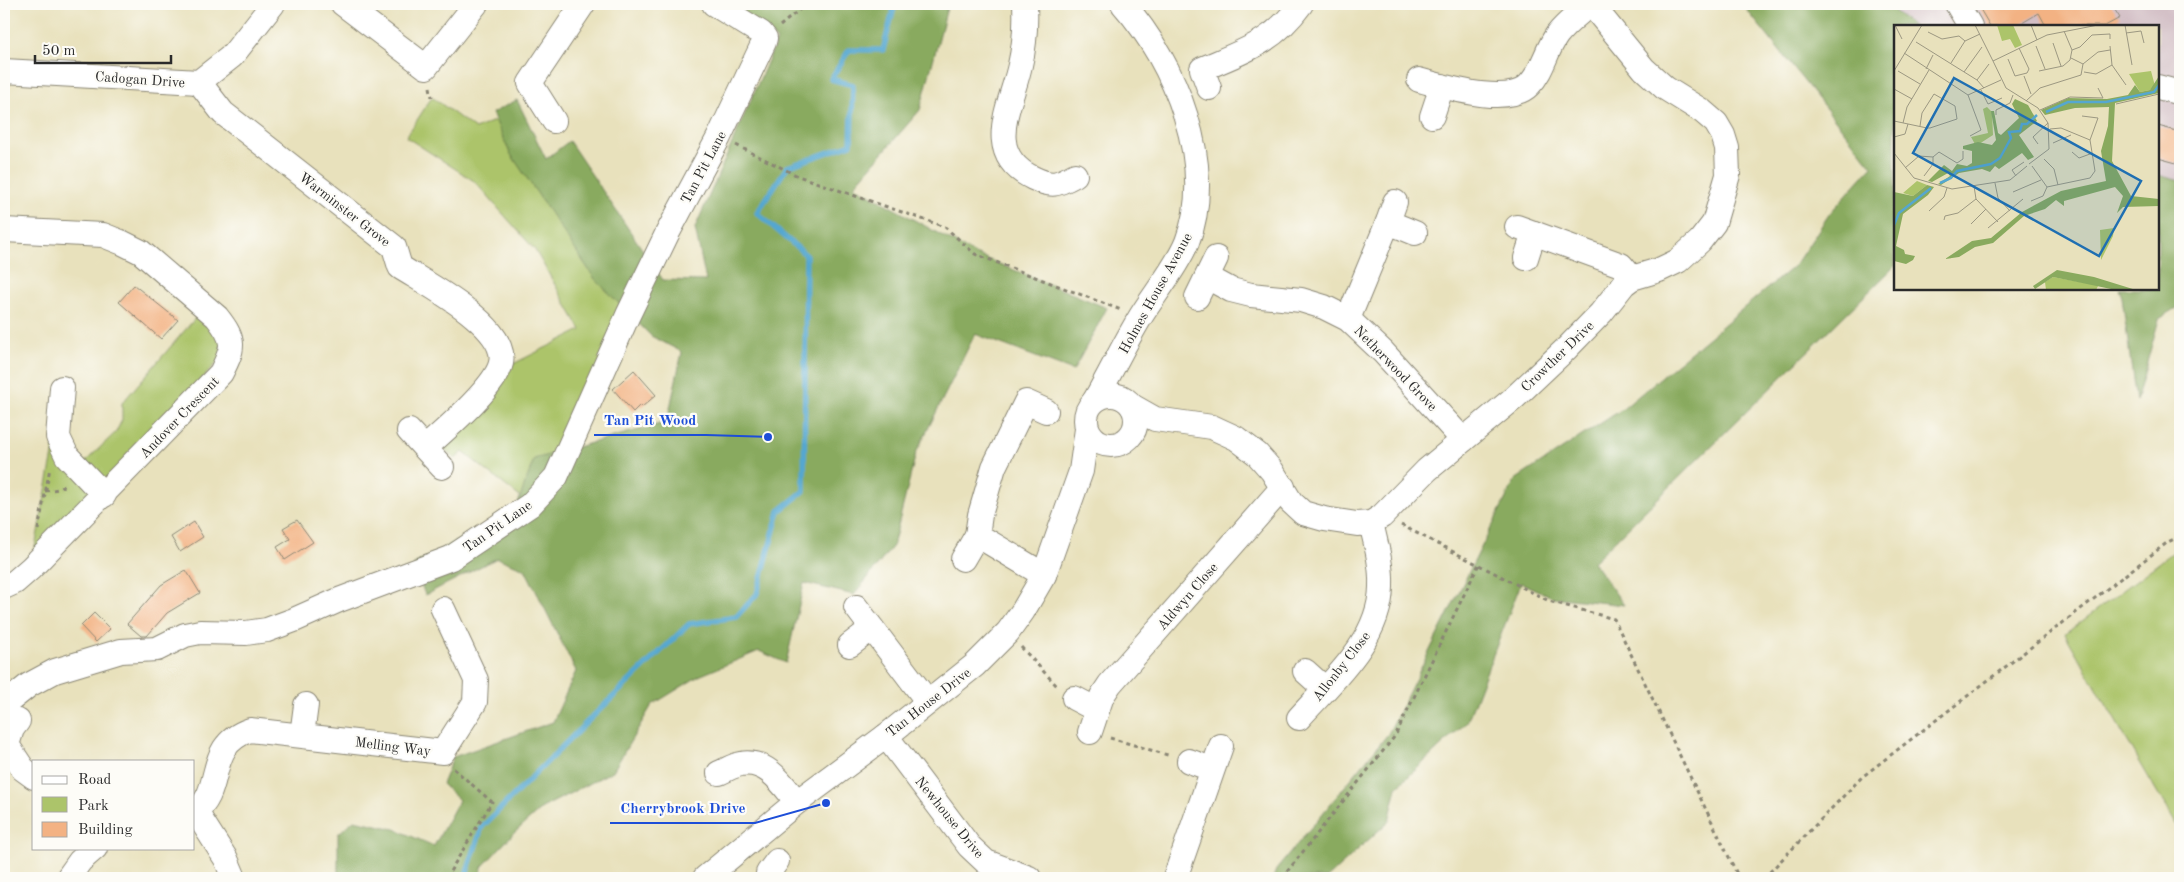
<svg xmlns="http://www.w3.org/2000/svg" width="2184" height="882" font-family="'Old Standard TT',serif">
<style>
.industrial{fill:#d2bec5}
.green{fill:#acc46a;stroke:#6c784a}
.forest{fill:#89aa5e;stroke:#5a6a44}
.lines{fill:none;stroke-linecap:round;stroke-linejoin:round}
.stream{stroke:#55a7d0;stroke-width:5.5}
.building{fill:#f3b283}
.minor-casing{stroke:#8a8674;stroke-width:26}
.path{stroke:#8a8674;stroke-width:3;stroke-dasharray:4 4;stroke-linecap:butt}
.minor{stroke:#fff;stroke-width:24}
.labels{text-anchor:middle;stroke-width:4.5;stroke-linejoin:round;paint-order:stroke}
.street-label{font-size:14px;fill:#2b2b2b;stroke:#fdfcf7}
.inset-river{fill:none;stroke:#55a7d0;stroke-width:2.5}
.inset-road{fill:none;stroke:#9c9882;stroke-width:1}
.view{fill:#1f6fb2;fill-opacity:0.15;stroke:#1f6fb2;stroke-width:2.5}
.inset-edge{fill:none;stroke:#2b2b2b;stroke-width:2.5}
.leader{fill:none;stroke:#1d4ed8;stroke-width:2}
.callout-dot{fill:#1d4ed8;stroke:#fdfcf7;stroke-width:2}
.callout-label{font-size:15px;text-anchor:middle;font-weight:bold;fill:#1d4ed8;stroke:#fdfcf7;stroke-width:4.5;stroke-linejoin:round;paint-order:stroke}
</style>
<rect width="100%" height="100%" fill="#fdfcf7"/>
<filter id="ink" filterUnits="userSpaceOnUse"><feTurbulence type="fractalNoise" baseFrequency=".02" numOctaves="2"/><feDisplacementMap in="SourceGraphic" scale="10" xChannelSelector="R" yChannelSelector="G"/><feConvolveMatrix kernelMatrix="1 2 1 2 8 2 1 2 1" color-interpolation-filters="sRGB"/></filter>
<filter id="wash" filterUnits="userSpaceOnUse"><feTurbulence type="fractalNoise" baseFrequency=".0096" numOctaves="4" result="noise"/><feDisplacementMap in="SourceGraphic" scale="20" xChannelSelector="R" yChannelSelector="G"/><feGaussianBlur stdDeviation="1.12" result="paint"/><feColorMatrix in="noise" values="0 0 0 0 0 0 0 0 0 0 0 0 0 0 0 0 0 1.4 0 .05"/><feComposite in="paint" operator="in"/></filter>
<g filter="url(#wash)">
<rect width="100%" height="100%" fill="#e8e1bc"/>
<polygon class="industrial" points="1886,4 2180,4 2180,181 2158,175 2158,26 1913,26"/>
<g class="green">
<polygon points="432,97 475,129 506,116 628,315 530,505 463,452 455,459 438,444 507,367 581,330 535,250 474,181 406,137"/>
<polygon points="205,307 232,346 31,568 55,444 79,468 116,432 122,420 122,403"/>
<polygon points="2176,550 2180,562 2180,831 2065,634"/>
</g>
<g class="forest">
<polygon points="729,4 948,4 920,110 854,186 975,254 1107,308 1073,371 975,334 916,453 893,546 854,595 804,583 786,663 759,651 699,676 652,705 613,771 542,808 513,834 482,867 481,878 338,878 338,834 354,820 395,829 434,846 459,800 442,784 453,757 553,722 576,671 525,569 497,558 425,595 414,564 516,509 534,459 667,422 682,352 651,336 595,279 510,153 492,113 517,100 546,159 569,141 663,280 706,281 695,228 777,40"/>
<polygon points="1742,4 1886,4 1913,26 1895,26 1895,266 1593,562 1624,605 1552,597 1521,583 1467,722 1397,787 1389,821 1327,878 1273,878 1276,870 1388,734 1515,480 1624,408 1795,265 1830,213 1872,166"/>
<polygon points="2158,175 2180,181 2180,306 2159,319 2136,402 2122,297 2119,289 2158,289"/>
</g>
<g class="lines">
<polyline class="stream" points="465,878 482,827 589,720 689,624 736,617 757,594 779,511 804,491 806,255 757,213 787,167 851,144 853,85 831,79 849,50 883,50 895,4"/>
</g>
<g id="blocks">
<g class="building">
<polygon points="1977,4 2111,4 2120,18 2105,26 2046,26 2039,13 2017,26 1990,26"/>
<polygon points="2158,126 2180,132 2180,164 2158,158"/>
<polygon points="134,285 178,320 161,339 119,302"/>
<polygon points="634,370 656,395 642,407 640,405 633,412 613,389"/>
<polygon points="297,520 313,542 285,560 277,547 290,539 283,528"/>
<polygon points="194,522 203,537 180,552 171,537"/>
<polygon points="186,570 200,593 167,613 147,636 141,636 127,624 161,585"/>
<polygon points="94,613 110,629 96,642 81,626"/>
</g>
</g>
</g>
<g filter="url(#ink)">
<use href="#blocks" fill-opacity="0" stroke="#8a8674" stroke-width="1"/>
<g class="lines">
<defs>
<g id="minor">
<polyline points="343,4 426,67 476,4"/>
<path d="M1025 4C1026 25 1025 44 1020 65 1012 104 981 153 1033 178 1052 187 1057 185 1075 175"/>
<polyline points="1957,4 1970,26"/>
<polyline points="4,71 199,82 232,56 273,4"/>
<path d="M1419 80C1446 87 1508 107 1529 85 1543 71 1546 50 1557 35 1566 23 1579 14 1590 4"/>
<path d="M199 82 223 113 394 247 400 267C426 284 509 326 501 363 496 387 445 430 425 448"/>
<polyline points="2158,87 2180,93"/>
<path d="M1209 88 1202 69C1244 51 1273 43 1301 4"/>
<polyline points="1432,116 1442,86"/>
<polyline points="554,121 530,83 583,4"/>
<polyline points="1388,222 1395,202"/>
<polyline points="1517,227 1621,265 1632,278"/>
<path d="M4 230 103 235 123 243 141 252 217 317C236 341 234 347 221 373L31 568 15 582 4 587"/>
<polyline points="1526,258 1534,233"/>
<polyline points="1207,277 1231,290 1251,295 1301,300 1324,307 1348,319 1383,352 1463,440"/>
<polyline points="1197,297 1216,258"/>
<polyline points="1348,319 1388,222 1415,233"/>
<polyline points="62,388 58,437 67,456 104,495"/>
<circle cx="1111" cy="420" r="25"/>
<path d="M1095 400C1111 372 1124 344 1141 316 1154 295 1178 265 1187 242 1217 166 1175 62 1123 4"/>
<polyline points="1132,406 1155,419 1212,427 1236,438 1257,454 1272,471 1291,502 1303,513 1324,519 1357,524 1371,523 1382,516 1427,470 1514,398 1567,348 1601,313 1624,284 1632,278 1659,270 1678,261 1700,241 1714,223 1728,175 1727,148 1723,135 1716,123 1702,111 1665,88 1644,69 1591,4"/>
<polyline points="409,431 442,467"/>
<polyline points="963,559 977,535"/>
<polyline points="1044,575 977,535 980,515 994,467 1026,402 1046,411"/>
<polyline points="856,607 928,702"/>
<polyline points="850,645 871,629"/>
<polyline points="1305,671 1325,689"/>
<polyline points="1074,698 1097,710"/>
<polyline points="4,705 29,685 55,671 121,651 157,649 185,635 200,632 246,633 267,630 294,620 339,600 451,558 530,505 556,477 628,315 667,234 719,137 764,42 765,38 761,33 714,4"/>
<path d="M1299 718C1332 681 1380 640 1381 587 1382 565 1376 544 1371 523"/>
<polyline points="1090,732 1102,696 1110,684 1283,487"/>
<polyline points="302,735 306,705"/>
<polyline points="886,736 969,846 986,862 1029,878"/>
<polyline points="4,745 7,745 12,729 18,721"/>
<polyline points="7,745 23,769 34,777"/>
<polyline points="1189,761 1212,769"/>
<path d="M719 773C726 770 734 765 741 764 767 759 783 785 797 802"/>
<polyline points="196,812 226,859 234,878"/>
<path d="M194 813C226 790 203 746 250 730L443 752 475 702 476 680 443 609"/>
<polyline points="68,878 80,861 95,848"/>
<polyline points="705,878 797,802 886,736 975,665 1008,632 1023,611 1044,575 1081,471 1087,429"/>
<polyline points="772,878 768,873 777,861"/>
<polyline points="1175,878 1221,746"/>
</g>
</defs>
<use href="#minor" class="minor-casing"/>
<g class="path">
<polyline points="780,26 806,4"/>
<polyline points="430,87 432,97"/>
<polyline points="736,145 798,176 945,227 975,254 1121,310"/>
<polyline points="45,491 59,489 66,484"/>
<polyline points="1401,525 1549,601 1614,619 1739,878"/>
<polyline points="38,530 50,468"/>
<polyline points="1021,647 1057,686"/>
<polyline points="1110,738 1171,756"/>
<polyline points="446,878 492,802 453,768"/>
<polyline points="1282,878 1395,736 1479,564"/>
<polyline points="1764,878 1862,777 2168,542 2180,536"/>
</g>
<use href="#minor" class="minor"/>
</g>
</g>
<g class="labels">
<g class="street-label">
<text transform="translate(140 79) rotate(4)" y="5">Cadogan Drive</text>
<text transform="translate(703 167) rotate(-62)" y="5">Tan Pit Lane</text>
<text transform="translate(345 209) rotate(38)" y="5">Warminster Grove</text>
<text transform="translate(1155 293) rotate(-61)" y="5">Holmes House Avenue</text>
<text transform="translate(1557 356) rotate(-44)" y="5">Crowther Drive</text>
<text transform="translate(1396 368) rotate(46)" y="5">Netherwood Grove</text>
<text transform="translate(179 417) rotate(-46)" y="5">Andover Crescent</text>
<text transform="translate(497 526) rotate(-35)" y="5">Tan Pit Lane</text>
<text transform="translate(1187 596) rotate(-49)" y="5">Aldwyn Close</text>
<text transform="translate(1341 666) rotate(-52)" y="5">Allonby Close</text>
<text transform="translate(928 702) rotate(-38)" y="5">Tan House Drive</text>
<text transform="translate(393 746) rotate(7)" y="5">Melling Way</text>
<text transform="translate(950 817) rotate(51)" y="5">Newhouse Drive</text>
</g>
</g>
<g transform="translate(1894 25)">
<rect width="265" height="265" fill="#e8e1bc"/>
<path d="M103 0H119L128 20 121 23 116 14 108 16ZM257 46 261 61 256 65 246 67 235 49ZM93 82 98 87 99 110 82 121 77 112 94 108 89 84ZM23 156 33 160 19 171 9 168ZM220 203 219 211 207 235 206 205ZM159 252 191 258 205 259 202 265H152L151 257Z" fill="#acc46a"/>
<path d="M265 51V68L221 78 218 136 237 171 265 174V181L229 182 223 188 229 171 221 162 170 176V181L162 175 151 184 130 191 99 218 81 222 65 232 51 234 78 216 97 213 128 187 167 166 212 156 207 126 214 101 215 82 181 83 151 90 147 85 174 73 213 74 234 70 241 60 246 67 256 65ZM121 74 134 80 143 96 125 110 140 132 134 135 128 128 105 144 101 141 96 147 88 144 65 148 47 160 44 159 56 151 54 148 38 157 34 156 50 140 58 146 63 139 73 141 78 138V126L69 124V121L84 117 98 120 102 115 97 86H100L104 108 107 110 125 93 118 79ZM33 160 40 162 34 170 9 189 2 221 10 225 11 229 21 231 19 235 12 239 0 236V167L19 171ZM163 245 200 252 242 265H222L159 252 141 264 139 261Z" fill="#89aa5e"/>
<path class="inset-river" d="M152 87 174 77H212L260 67 265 60M46 158 57 153 63 146 97 139 106 133 117 113 115 107 126 106 128 99H133L143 90M0 200 5 188 37 163"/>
<path class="inset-road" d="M1 0 8 14M81 0 99 36 153 10 204 0M137 0 143 15M231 0 238 40M34 7 48 14 65 11 71 16M232 8 247 6 250 18M22 17 83 55 90 63M159 18 167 41M142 21 151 44M216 21 218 40 232 60M178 25 186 22 198 10 216 9V14M10 28 74 70 107 55M114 34 121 51 133 48 135 44 125 23M99 36 112 63 144 83 154 98 155 124 135 139M57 38 71 16 86 9M189 39 204 27 216 25M32 44 39 30M0 46 28 0M4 46 26 59M145 46 169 41 176 35 178 25 170 6M70 47 88 22M190 47 202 49 218 40M130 51 137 69M83 55 95 39M0 64 18 74M87 65 94 79 108 73M74 70 87 105 76 111M49 72 57 59M132 76 146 63 187 50 189 39 177 33M222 79 265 69M146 85 176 72 209 73 204 63M102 90V85L116 78 119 70M188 91 204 93 196 115M0 96 33 103H36L63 94 61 81 40 69 28 88 26 101M9 98 13 82 35 45M156 104 167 103 196 115M0 112 11 109 14 99M159 118 177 110M144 119 139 112 154 98M178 127 185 133 196 129M0 128 20 153 58 164 116 155 133 141M150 134 160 144 164 160M138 141 153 162 196 153 201 146 196 115M11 143 25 131 39 132 45 127 63 138 69 134V126M30 151 39 139V132M122 151 118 145 130 137M101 158 104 173 116 186M80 161 82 174 104 197M119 167 147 155M137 176 149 171 153 162M35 186 50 172 53 163M50 195 51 191 64 188 82 174M77 199 92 184M94 203 129 174"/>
<path class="view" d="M60 53 247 156 205 231 19 128Z"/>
<rect width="265" height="265" class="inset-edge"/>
</g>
<path class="leader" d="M768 437L706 435H594M826 803L755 823H610"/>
<g class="callout-dot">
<circle cx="768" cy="437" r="5"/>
<circle cx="826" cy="803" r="5"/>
</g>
<g class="callout-label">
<text x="650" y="425">Tan Pit Wood</text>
<text x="683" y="813">Cherrybrook Drive</text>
</g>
<rect width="2184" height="882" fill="none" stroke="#fdfcf7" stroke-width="20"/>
<rect x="32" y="760" width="162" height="90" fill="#fdfcf7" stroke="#a9a8a5"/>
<rect x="42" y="776" width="25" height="8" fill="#ffffff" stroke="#a9a8a5"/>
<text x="78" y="784" font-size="15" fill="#2b2b2b">Road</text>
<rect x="42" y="797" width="25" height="15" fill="#acc46a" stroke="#a9a8a5"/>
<text x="78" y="810" font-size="15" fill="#2b2b2b">Park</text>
<rect x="42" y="822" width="25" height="15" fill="#f3b283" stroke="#a9a8a5"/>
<text x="78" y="834" font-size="15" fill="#2b2b2b">Building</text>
<path d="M35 55v8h136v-8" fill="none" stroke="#2b2b2b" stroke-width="2.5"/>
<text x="42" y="55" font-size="15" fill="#2b2b2b" stroke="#fdfcf7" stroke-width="4" paint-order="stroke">50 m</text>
</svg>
